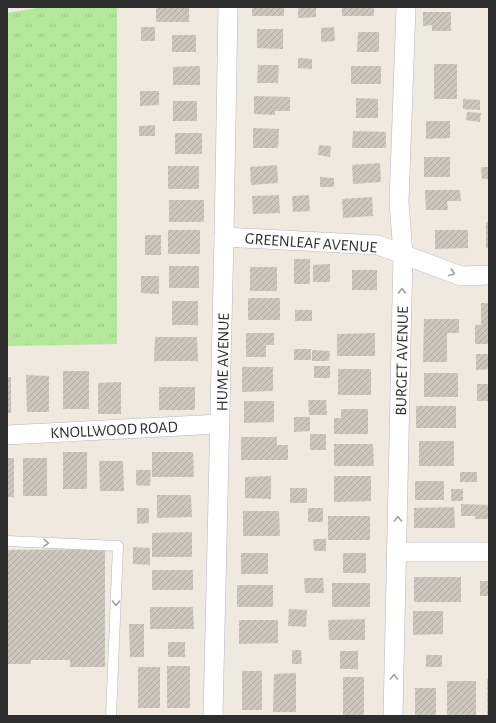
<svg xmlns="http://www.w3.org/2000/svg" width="496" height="723" font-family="'Alegreya Sans',sans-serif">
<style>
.grass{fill:url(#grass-tufts)}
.building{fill:url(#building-hatch)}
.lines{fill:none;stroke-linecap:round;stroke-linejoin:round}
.service-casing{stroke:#b3b6c1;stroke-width:11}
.minor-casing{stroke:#b3b6c1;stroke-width:20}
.service{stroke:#fff;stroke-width:10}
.minor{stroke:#fff;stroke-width:19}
.oneway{stroke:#a0a0a0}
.labels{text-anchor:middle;stroke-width:3;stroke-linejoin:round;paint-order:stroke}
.street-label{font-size:16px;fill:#2d2d2d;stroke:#fff}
</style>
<defs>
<pattern id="grass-tufts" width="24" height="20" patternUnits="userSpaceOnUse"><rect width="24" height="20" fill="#b3e79a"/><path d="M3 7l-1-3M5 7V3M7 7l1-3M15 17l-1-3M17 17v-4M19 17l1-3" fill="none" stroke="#9ac685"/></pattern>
<pattern id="building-hatch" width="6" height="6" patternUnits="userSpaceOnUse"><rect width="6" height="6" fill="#cbc7be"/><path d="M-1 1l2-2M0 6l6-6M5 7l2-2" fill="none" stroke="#afaba4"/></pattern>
</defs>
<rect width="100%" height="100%" fill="#efe9e0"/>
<polygon class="grass" points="44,7 117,7 117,344 7,346 7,13"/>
<g class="building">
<rect x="156" y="7" width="33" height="15"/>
<rect x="252" y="7" width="32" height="9"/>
<polygon points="298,7 316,7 316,17 298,18"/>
<rect x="342" y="7" width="32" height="9"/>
<polygon points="423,12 451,12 451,31 432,31 432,25 423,26"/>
<rect x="141" y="27" width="14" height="14"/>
<polygon points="334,27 335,41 321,42 321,28"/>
<polygon points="257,29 283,29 283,49 257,48"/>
<polygon points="358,32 379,32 379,52 357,52"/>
<rect x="172" y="35" width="24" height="17"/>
<polygon points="298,58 312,59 312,69 298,68"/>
<rect x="434" y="64" width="23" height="35"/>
<polygon points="258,65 279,65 278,83 257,83"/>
<polygon points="200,66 200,85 173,85 173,67"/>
<rect x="351" y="66" width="30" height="18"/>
<polygon points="140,91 159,91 159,105 140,106"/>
<polygon points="254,96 290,97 290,111 275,111 275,115 254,114"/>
<polygon points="356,98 378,99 378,118 356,118"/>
<polygon points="463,99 480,100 480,110 463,109"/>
<rect x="173" y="101" width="24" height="20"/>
<polygon points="467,112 481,113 480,122 466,120"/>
<polygon points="426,121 450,121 450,138 426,139"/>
<polygon points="155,125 155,136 139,136 139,126"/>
<polygon points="253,128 279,129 278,148 253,148"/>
<polygon points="353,131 386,132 386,148 352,148"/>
<rect x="175" y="133" width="27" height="21"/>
<polygon points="319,145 331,146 330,157 318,155"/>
<rect x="424" y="157" width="26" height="20"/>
<polygon points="380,163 381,182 353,184 352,165"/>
<polygon points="277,165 278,183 251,185 250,167"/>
<rect x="168" y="166" width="31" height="23"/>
<polygon points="481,167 489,167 489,179 482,179"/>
<polygon points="320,177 334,178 334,187 320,187"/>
<polygon points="425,190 460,190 461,201 447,201 448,210 426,210"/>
<polygon points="279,195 280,213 253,214 252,196"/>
<polygon points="309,195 310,211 293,212 292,196"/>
<polygon points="372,197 373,216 343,218 342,199"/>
<rect x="169" y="200" width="35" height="22"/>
<rect x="486" y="222" width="3" height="26"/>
<rect x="168" y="230" width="32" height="24"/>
<polygon points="435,230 468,230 468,248 435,249"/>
<rect x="145" y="235" width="16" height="20"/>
<rect x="294" y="259" width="16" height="25"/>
<polygon points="330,264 330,282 313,282 313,265"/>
<rect x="169" y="266" width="30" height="22"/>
<rect x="250" y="267" width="27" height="24"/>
<rect x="352" y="270" width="25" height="20"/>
<polygon points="141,276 159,276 159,294 141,293"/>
<rect x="248" y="298" width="32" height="22"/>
<rect x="172" y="301" width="26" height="24"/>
<polygon points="481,303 489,303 489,344 475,344 475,325 481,325"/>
<rect x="295" y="310" width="17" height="11"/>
<polygon points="424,319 459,319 459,333 447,333 447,362 423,362"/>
<polygon points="246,333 274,333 274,345 266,345 266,357 246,357"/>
<polygon points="375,333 375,356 337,356 337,334"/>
<polygon points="155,337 197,337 198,361 154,361"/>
<rect x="294" y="349" width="17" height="11"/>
<polygon points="312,350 330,351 329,361 312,361"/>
<polygon points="476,354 489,354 489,369 476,370"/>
<rect x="314" y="366" width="16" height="12"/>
<polygon points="242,367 273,367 273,391 242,392"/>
<rect x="338" y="369" width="33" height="26"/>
<rect x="63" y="371" width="26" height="38"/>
<rect x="424" y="373" width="34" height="24"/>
<polygon points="26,375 49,376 49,412 27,412"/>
<rect x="7" y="377" width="4" height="36"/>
<polygon points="121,382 121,414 98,414 98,383"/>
<rect x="477" y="384" width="12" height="17"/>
<rect x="159" y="387" width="36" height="23"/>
<polygon points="308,400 326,400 327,415 309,415"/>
<polygon points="244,401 274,401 274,422 244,423"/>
<rect x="416" y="406" width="40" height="22"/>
<polygon points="341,409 368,409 368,434 334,434 334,418 341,418"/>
<polygon points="294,417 310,417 310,431 294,432"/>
<rect x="310" y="434" width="16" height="16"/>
<polygon points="241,437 277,437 277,445 288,445 288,460 241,460"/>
<rect x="419" y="441" width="35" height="25"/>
<polygon points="334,444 373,444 374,466 334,466"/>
<rect x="63" y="452" width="24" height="37"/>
<polygon points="152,452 193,452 194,477 152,477"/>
<rect x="7" y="458" width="7" height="39"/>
<rect x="23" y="458" width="24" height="38"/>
<polygon points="99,461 123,461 124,491 100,491"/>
<polygon points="136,470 151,470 150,486 136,485"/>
<rect x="460" y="472" width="17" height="10"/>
<polygon points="271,476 271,499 245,498 245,477"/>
<polygon points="334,476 371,476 371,501 334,502"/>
<rect x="415" y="481" width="29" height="19"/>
<rect x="290" y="488" width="17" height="15"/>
<rect x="451" y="489" width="12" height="12"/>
<polygon points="157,495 191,495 192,517 157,518"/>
<polygon points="461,504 489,505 489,519 475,519 475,516 461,516"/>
<polygon points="454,507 455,528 414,528 414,508"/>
<polygon points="137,508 149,508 149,523 137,524"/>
<rect x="308" y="508" width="15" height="14"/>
<polygon points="243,511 279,511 280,536 243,536"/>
<rect x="328" y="516" width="42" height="24"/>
<polygon points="192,532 192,557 152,557 152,533"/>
<polygon points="313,539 326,539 326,551 314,551"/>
<polygon points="133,547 150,548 150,565 133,564"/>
<polygon points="105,549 105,667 70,667 70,660 31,660 31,664 7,664 7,550"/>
<rect x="241" y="553" width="27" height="21"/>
<rect x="343" y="553" width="23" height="20"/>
<rect x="152" y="570" width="41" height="20"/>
<rect x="414" y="577" width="47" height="25"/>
<polygon points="304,578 323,578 324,593 305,593"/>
<rect x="480" y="581" width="9" height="15"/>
<rect x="332" y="583" width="38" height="24"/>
<rect x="237" y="585" width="36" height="22"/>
<polygon points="150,607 193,607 194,629 150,629"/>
<polygon points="289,609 307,610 306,627 288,626"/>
<polygon points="413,611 443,611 443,634 413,635"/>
<polygon points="365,619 365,640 329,640 328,620"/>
<polygon points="239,620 278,620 278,643 239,644"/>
<polygon points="129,624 144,624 144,657 130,657"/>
<rect x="168" y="642" width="17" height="15"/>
<polygon points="292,650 301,650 302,664 292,664"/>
<rect x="340" y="651" width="18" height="18"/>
<rect x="426" y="655" width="16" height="12"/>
<rect x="167" y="666" width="23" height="42"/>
<rect x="138" y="667" width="22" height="41"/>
<rect x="242" y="671" width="20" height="39"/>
<polygon points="296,673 296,712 273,712 274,674"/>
<rect x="343" y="677" width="21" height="39"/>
<rect x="487" y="679" width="2" height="37"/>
<rect x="447" y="681" width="29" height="35"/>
<rect x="415" y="688" width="21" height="28"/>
</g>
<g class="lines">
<defs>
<polyline id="service" points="7,541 118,546 111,716"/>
<g id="minor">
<polyline points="224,237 378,245 461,276 489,275"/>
<polyline points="7,435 220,424"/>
<polyline points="397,552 489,552"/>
<polyline points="213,716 224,237 228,7"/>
<polyline points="393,716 403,254 399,202 406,7"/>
</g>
</defs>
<use href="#service" class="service-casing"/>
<use href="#minor" class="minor-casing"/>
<use href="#service" class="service"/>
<use href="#minor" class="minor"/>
</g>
<defs><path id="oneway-chevron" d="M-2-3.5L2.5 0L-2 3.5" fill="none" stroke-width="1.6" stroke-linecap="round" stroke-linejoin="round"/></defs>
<g class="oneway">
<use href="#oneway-chevron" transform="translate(452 273) rotate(21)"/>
<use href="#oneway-chevron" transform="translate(402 291) rotate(-89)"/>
<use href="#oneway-chevron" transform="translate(398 519) rotate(-89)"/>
<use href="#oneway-chevron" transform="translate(46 543) rotate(2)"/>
<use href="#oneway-chevron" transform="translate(116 603) rotate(92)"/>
<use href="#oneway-chevron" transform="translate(394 677) rotate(-89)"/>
</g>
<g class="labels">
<g class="street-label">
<text transform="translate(311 242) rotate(4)" y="6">GREENLEAF AVENUE</text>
<text transform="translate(401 361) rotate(-89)" y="6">BURGET AVENUE</text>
<text transform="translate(222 362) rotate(-89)" y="6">HUME AVENUE</text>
<text transform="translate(114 429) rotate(-3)" y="6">KNOLLWOOD ROAD</text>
</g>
</g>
<rect width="496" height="723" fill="none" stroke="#2d2d2d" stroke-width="16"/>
</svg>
